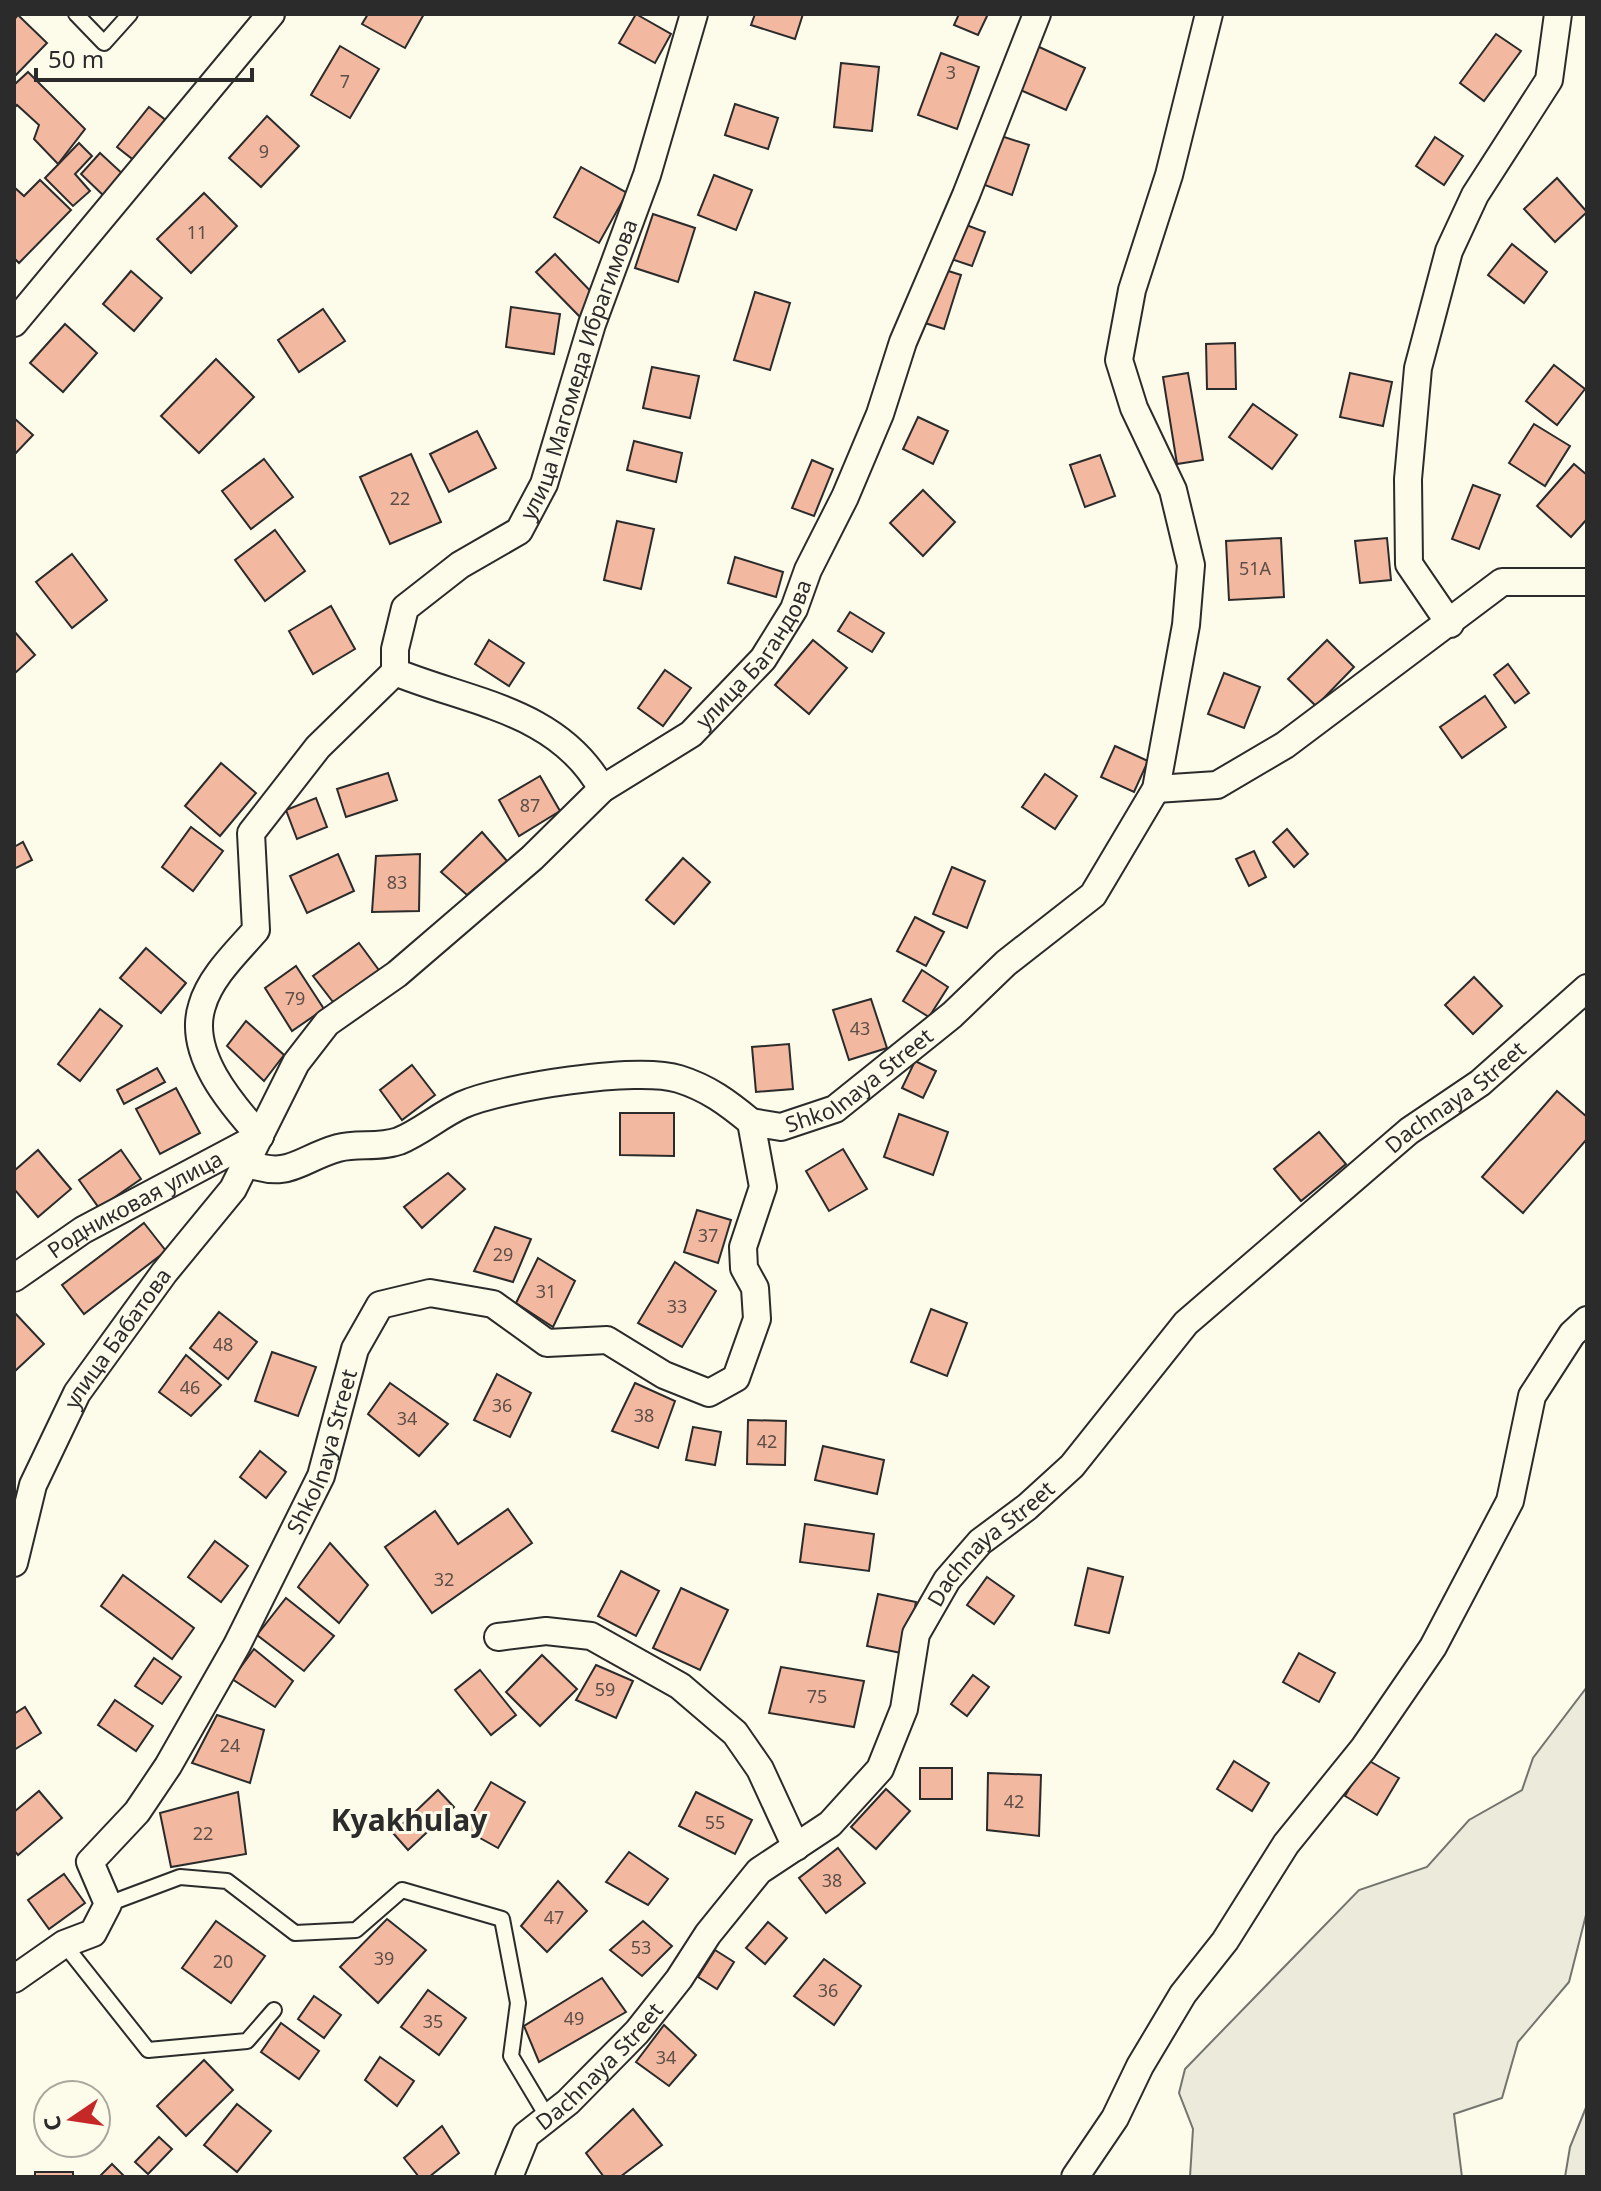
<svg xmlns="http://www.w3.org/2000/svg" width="1601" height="2191" font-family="'Noto Sans',sans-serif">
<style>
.green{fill:#ecebdb;stroke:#74746e;stroke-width:2}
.building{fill:#f2b8a0;stroke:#2b2b2b;stroke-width:2}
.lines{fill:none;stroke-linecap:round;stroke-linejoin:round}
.service-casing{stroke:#2b2b2b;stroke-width:18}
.minor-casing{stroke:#2b2b2b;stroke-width:30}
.service{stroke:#fdfbea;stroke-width:14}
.minor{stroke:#fdfbea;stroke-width:26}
.labels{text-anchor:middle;stroke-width:6;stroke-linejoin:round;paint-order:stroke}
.number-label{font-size:18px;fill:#5d4e48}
.street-label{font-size:22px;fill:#2b2b2b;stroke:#fdfbea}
.district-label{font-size:30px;font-weight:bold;fill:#2b2b2b;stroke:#fdfbea}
</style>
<rect width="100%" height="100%" fill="#fdfbea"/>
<g class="green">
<polygon points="1587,1687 1587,1911 1569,1982 1518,2042 1502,2098 1454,2114 1462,2177 1190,2177 1193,2129 1179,2093 1185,2069 1359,1890 1427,1867 1469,1820 1522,1790 1533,1758"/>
<polygon points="1587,2105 1587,2177 1565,2177 1570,2147"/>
</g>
<g class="building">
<polygon points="368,14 424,14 405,48 362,24"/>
<polygon points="636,14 671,34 655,63 619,43"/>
<polygon points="755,14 803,14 795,39 751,25"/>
<polygon points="959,14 988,14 978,35 954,25"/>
<polygon points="18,15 47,43 14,77 14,20"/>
<polygon points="1496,34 1521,51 1484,101 1460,83"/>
<polygon points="340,46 379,69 350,118 311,95"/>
<polygon points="1037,46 1085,68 1066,110 1018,89"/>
<polygon points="941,53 979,67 957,129 918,115"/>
<polygon points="841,63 879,67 872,131 834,127"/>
<polygon points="28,72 85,129 58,164 34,139 39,125 17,105 14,108 14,85"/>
<polygon points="735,104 778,118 768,149 725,135"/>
<polygon points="149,107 172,125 140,165 117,147"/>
<polygon points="267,116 299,146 261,187 229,158"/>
<polygon points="998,135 1029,145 1012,195 982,184"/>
<polygon points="1435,137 1463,156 1444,185 1416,166"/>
<polygon points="79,143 92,156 75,174 90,191 73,206 45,178"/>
<polygon points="100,153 126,177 106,198 81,174"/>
<polygon points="581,167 627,193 599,243 554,217"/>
<polygon points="714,175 752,190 736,230 698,215"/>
<polygon points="1557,178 1587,212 1555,242 1524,209"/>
<polygon points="40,180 71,210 19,263 14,258 14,187 24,196"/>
<polygon points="204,193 237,226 191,273 157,239"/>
<polygon points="653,214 695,228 678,282 635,268"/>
<polygon points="961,223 985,232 972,266 948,258"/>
<polygon points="1512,244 1547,272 1524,303 1488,275"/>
<polygon points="555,254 599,300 581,318 536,272"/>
<polygon points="942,269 961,275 944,329 925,323"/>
<polygon points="131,271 162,298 134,331 103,304"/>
<polygon points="755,292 790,303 770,370 734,360"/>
<polygon points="511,307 560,314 554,354 506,347"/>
<polygon points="323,309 345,341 299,372 278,340"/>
<polygon points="65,324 97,353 63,392 30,363"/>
<polygon points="1235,343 1236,389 1207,389 1206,344"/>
<polygon points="216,359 254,397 199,453 161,416"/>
<polygon points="1554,365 1585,389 1557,425 1526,401"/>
<polygon points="652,367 699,376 690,418 643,408"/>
<polygon points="1188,373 1203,460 1177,464 1163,377"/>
<polygon points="1350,373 1392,382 1383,426 1340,417"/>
<polygon points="1253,404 1297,435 1272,469 1229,437"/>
<polygon points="918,417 948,431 933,464 903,449"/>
<polygon points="14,418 33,435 14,455"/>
<polygon points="1534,424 1570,446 1545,486 1509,463"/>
<polygon points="477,431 496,468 449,492 430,454"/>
<polygon points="634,441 682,453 676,482 627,470"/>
<polygon points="411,454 441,522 390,544 360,477"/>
<polygon points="1100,455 1115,496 1085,507 1070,465"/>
<polygon points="264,459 293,497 251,529 222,491"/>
<polygon points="812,460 833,469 814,516 792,508"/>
<polygon points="1574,464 1587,475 1587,519 1571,537 1537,506"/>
<polygon points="1473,485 1500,495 1479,549 1452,539"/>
<polygon points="923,490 955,522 923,556 890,523"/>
<polygon points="617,521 654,529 641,589 604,580"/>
<polygon points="275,530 305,571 265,601 235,560"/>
<polygon points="1281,538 1284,597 1229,600 1226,541"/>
<polygon points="1387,538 1391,580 1360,583 1355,541"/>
<polygon points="72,554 107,600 72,628 36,582"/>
<polygon points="735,557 783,572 776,597 728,583"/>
<polygon points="331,606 355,649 313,674 289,631"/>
<polygon points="850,612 884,633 872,652 838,631"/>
<polygon points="14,631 35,655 14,674"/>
<polygon points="489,640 524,663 509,686 475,664"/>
<polygon points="813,640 847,668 809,714 775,685"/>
<polygon points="1327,640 1354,667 1316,706 1288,679"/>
<polygon points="1508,664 1529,693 1515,703 1494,675"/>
<polygon points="665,670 691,688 663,726 638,708"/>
<polygon points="1224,673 1260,687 1244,728 1208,714"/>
<polygon points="1485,696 1506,727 1462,758 1440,727"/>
<polygon points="1115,746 1148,761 1134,792 1101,777"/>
<polygon points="221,763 256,793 220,836 185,806"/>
<polygon points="388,773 397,800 346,817 337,789"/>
<polygon points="1045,774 1077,796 1055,829 1022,807"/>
<polygon points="540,776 560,811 519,836 499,800"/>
<polygon points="316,798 327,827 297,839 286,810"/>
<polygon points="191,827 223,851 193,891 162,867"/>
<polygon points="1287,829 1308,854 1294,867 1273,842"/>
<polygon points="482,832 507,861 467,895 441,872"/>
<polygon points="23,842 32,860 14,869 14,847"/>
<polygon points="1254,851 1266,877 1249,886 1236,859"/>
<polygon points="338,854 354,891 307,913 290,876"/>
<polygon points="420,854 419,911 372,912 376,856"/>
<polygon points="683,858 710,882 674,924 646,900"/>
<polygon points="952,867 985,881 967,928 933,914"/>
<polygon points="915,917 944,932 926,966 897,951"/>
<polygon points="359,943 381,973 333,1002 313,976"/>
<polygon points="146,948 186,983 161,1013 120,978"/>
<polygon points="296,966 324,1009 292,1031 265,988"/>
<polygon points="922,970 948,987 929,1017 903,1001"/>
<polygon points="1474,977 1502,1006 1473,1034 1445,1005"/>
<polygon points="871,999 887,1048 849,1060 833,1010"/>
<polygon points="100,1009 122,1026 80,1081 58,1064"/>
<polygon points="246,1021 284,1055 264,1081 227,1046"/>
<polygon points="789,1044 793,1089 756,1092 752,1047"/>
<polygon points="915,1061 936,1071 923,1098 902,1088"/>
<polygon points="412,1065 435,1095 402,1120 380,1090"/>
<polygon points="157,1068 165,1082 124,1104 117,1090"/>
<polygon points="176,1088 200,1133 160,1154 136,1109"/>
<polygon points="1557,1091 1587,1117 1587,1139 1523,1213 1482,1177"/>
<polygon points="620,1113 674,1113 674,1156 620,1155"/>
<polygon points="899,1114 948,1132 933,1175 884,1157"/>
<polygon points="1319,1132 1346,1164 1301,1201 1274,1169"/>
<polygon points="843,1149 867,1189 829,1211 806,1171"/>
<polygon points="38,1150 71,1189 38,1217 14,1189 14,1171"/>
<polygon points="121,1150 141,1179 99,1208 79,1180"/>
<polygon points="448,1173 465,1189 422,1228 404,1207"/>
<polygon points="697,1210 731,1220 718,1263 684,1252"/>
<polygon points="144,1223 166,1251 84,1314 62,1285"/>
<polygon points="495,1227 531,1239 513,1282 474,1271"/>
<polygon points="538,1258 575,1281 553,1327 516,1303"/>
<polygon points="675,1262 716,1291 682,1347 638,1323"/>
<polygon points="931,1309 967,1323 947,1376 911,1362"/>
<polygon points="14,1312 44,1344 15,1371 14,1370"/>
<polygon points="219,1312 257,1342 228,1379 190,1348"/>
<polygon points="272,1352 316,1367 298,1416 255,1401"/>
<polygon points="186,1355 221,1385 191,1416 159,1392"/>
<polygon points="497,1374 531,1393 510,1437 474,1420"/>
<polygon points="390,1383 448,1424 419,1456 368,1414"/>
<polygon points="635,1383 675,1401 658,1448 612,1431"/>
<polygon points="748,1420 786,1421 785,1465 747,1464"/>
<polygon points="693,1427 721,1432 715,1465 686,1460"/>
<polygon points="823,1446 884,1460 877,1494 815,1480"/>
<polygon points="260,1451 286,1472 266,1498 240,1477"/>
<polygon points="508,1509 532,1543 432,1613 385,1547 435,1511 458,1544"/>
<polygon points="805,1524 874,1534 869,1571 800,1562"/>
<polygon points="215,1541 248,1566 221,1602 188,1577"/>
<polygon points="330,1543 368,1585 339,1623 298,1587"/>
<polygon points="1088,1568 1123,1577 1109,1633 1075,1625"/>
<polygon points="621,1571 659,1591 636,1636 598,1616"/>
<polygon points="123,1575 194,1628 172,1659 101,1606"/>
<polygon points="987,1577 1014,1596 994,1624 967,1605"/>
<polygon points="681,1588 728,1610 700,1670 653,1648"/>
<polygon points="878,1594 916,1602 906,1654 867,1646"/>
<polygon points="286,1598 334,1636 304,1671 257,1635"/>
<polygon points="254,1649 293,1681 275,1707 232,1679"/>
<polygon points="1299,1653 1335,1673 1319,1702 1283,1682"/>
<polygon points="542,1655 577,1689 540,1726 506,1692"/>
<polygon points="154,1658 181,1677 162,1704 135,1686"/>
<polygon points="596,1665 633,1681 616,1718 576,1700"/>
<polygon points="781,1667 864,1681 854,1727 769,1713"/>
<polygon points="480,1670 516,1715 491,1735 455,1690"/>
<polygon points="973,1675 989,1687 967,1716 951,1704"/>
<polygon points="115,1700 153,1726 136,1751 98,1725"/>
<polygon points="25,1707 41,1733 14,1750 14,1714"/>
<polygon points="217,1715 264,1730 250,1783 192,1763"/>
<polygon points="1366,1759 1399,1778 1377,1815 1345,1796"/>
<polygon points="1234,1761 1269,1783 1252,1811 1217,1789"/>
<rect x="920" y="1768" width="32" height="31"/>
<polygon points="988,1773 1041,1775 1039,1836 987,1830"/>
<polygon points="491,1782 525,1802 498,1848 464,1829"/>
<polygon points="886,1789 910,1811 876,1849 851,1827"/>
<polygon points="438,1790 454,1807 408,1850 393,1833"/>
<polygon points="39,1791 62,1818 18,1855 14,1850 14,1812"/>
<polygon points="238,1792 246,1854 171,1867 160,1813"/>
<polygon points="696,1792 752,1820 735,1854 679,1826"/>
<polygon points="838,1848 865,1883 826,1913 799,1878"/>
<polygon points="629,1852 668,1879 648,1905 606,1882"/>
<polygon points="64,1874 85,1903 49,1929 28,1900"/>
<polygon points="558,1881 587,1911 547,1952 521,1926"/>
<polygon points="387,1919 426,1950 378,2003 340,1967"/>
<polygon points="216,1921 265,1956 231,2003 182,1968"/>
<polygon points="643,1921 672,1946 642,1976 610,1950"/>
<polygon points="768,1922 787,1938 765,1964 746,1948"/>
<polygon points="715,1950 734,1962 717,1989 698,1977"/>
<polygon points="824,1959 861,1986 834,2025 794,1996"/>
<polygon points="602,1978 626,2012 539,2062 524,2026"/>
<polygon points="428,1990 466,2018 439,2055 401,2027"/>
<polygon points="314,1996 341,2015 324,2038 298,2019"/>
<polygon points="281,2023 319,2051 299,2079 261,2052"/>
<polygon points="664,2025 696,2055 669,2086 636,2062"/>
<polygon points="380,2057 414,2081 397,2106 365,2080"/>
<polygon points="204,2060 233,2090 186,2136 157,2106"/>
<polygon points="237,2104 271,2131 237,2172 204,2145"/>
<polygon points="633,2109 662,2145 620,2177 604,2177 586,2153"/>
<polygon points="442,2126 459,2153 429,2177 419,2177 404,2158"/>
<polygon points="159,2137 172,2149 148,2174 135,2162"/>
<polygon points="112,2164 125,2177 99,2177"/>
<rect x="35" y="2172" width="38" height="5"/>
</g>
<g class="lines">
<defs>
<g id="service">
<polyline points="76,14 104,43 130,14"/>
<polyline points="108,1904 180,1877 227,1881 295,1933 356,1930 402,1890 502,1919 518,2003 511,2056 548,2118"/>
<polyline points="64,1944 148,2050 247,2041 274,2010"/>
</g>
<g id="minor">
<polyline points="14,323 271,14"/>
<polyline points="1450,624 1409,564 1408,479 1418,368 1449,251 1475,195 1549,80 1558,14"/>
<path id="s1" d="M395 672V649L405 608 460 565 519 531 544 484 592 324 647 175 694 14"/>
<path d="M395 672C471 703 558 710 602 789"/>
<polyline points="1156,789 1217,785 1285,745 1502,582 1587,582"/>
<path d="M260 1136C231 1104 187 1053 202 1006 210 977 237 952 256 930L251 833 318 747 395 672"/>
<path d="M246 1163C290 1180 299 1159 338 1148 357 1143 380 1148 399 1141 421 1132 440 1115 462 1105 502 1087 638 1066 679 1079 708 1088 728 1103 751 1122"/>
<path id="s2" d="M14 1278 83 1230 260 1136"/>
<path id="s3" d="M14 1563 33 1485 77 1393 164 1273 233 1189 296 1063 327 1023 397 974 532 858 602 789 691 734 763 659 794 609 808 570 845 497 880 414 903 342 966 195 1037 14"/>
<polyline points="498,1637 546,1631 591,1636 680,1686 735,1733 760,1769 796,1847"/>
<path id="s4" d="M14 1979 64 1944 93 1933 108 1904 90 1862 137 1812 168 1766 237 1645 321 1476 355 1349 380 1305 430 1293 493 1304 547 1343 607 1340 664 1375 709 1393 736 1378 757 1319 755 1288 744 1268 743 1247 763 1187 751 1122 781 1127 835 1109 952 1015 1006 963 1093 895 1156 789 1186 625 1191 565 1173 490 1134 408 1119 360 1132 290 1169 175 1209 14"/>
<path id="s5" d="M509 2177 526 2135 568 2102 637 2032 679 1979 708 1934 759 1871 830 1824 880 1769 904 1709 916 1634 947 1580 980 1542 1027 1507 1072 1466 1186 1323 1409 1131 1480 1083 1587 988"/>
<polyline points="1075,2177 1115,2118 1140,2066 1183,1994 1225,1941 1286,1844 1363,1749 1433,1647 1510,1501 1532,1396 1572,1334 1587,1320"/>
</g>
</defs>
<use href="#service" class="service-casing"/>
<use href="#minor" class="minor-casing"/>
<use href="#service" class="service"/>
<use href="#minor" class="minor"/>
</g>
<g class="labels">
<g class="number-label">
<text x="951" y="79">3</text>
<text x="345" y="88">7</text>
<text x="264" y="158">9</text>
<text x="197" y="239">11</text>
<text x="400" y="505">22</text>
<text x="1255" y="575">51А</text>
<text x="530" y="812">87</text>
<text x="397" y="889">83</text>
<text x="295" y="1005">79</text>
<text x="860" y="1035">43</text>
<text x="708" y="1242">37</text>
<text x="503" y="1261">29</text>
<text x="546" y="1298">31</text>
<text x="677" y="1313">33</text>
<text x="223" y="1351">48</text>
<text x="190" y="1394">46</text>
<text x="502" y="1412">36</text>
<text x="644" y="1422">38</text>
<text x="407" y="1425">34</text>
<text x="767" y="1448">42</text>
<text x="444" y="1586">32</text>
<text x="605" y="1696">59</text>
<text x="817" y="1703">75</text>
<text x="230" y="1752">24</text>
<text x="1014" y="1808">42</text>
<text x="715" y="1829">55</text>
<text x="203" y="1840">22</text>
<text x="832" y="1887">38</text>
<text x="554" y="1924">47</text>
<text x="641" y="1954">53</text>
<text x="384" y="1965">39</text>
<text x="223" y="1968">20</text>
<text x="828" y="1997">36</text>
<text x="574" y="2025">49</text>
<text x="433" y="2028">35</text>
<text x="666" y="2064">34</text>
</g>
<g class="street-label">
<text dy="8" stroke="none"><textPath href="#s1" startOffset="376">улица Магомеда Ибрагимова</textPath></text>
<text dy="8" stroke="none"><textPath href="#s3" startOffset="1200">улица Багандова</textPath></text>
<text dy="8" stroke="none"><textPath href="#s4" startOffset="1582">Shkolnaya Street</textPath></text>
<text dy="8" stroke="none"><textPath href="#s5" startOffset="1466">Dachnaya Street</textPath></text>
<text dy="8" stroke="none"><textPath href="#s2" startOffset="142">Родниковая улица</textPath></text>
<text dy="8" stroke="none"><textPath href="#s3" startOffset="250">улица Бабатова</textPath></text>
<text dy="8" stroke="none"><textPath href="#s4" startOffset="646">Shkolnaya Street</textPath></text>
<text dy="8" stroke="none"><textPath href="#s5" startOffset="818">Dachnaya Street</textPath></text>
<text dy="8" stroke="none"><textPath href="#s5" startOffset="146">Dachnaya Street</textPath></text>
</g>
<g class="district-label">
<text x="409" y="1831">Kyakhulay</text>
</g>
</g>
<rect width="1601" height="2191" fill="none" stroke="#2b2b2b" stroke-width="32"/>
<g transform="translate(72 2119) rotate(257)"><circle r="38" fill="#fdfbea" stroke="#a9a89e" stroke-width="2"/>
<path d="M0-6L14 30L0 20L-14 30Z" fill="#c62828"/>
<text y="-12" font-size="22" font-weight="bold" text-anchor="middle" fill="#2b2b2b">С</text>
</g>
<path d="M36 68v12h216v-12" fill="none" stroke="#2b2b2b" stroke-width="4"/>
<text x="48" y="68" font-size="24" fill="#2b2b2b" stroke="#fdfbea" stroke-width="6" paint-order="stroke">50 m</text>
</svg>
